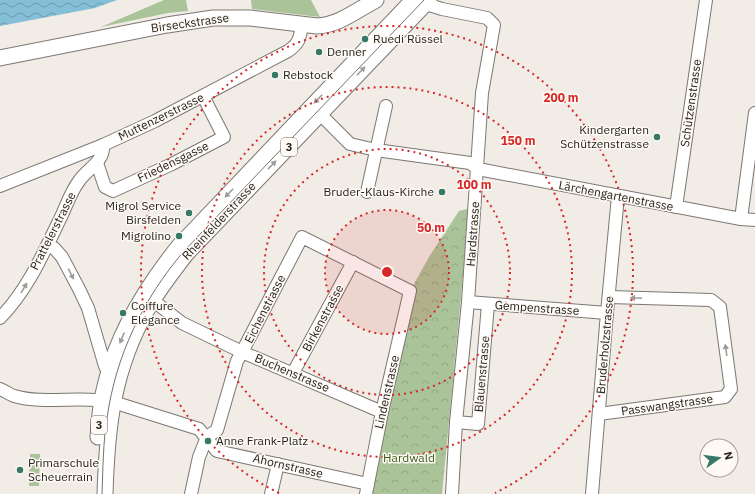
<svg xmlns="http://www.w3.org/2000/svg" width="755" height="494" font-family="'IBM Plex Sans',sans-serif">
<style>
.forest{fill:url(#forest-crowns)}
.park{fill:#abc399}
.water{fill:url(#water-waves)}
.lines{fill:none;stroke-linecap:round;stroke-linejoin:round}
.minor-casing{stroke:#7c7772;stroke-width:14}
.major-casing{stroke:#7c7772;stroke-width:17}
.minor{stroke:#fff;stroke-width:12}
.major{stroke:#fff;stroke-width:15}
.tram{stroke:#75726e;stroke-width:1}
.oneway{fill:#9d9c9b}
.ring{fill:none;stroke:#d62828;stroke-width:2;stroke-dasharray:2 4}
.poi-dot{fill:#377969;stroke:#fef9f3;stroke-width:1.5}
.labels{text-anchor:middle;stroke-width:3;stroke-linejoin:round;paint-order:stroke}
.shield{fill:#fef9f3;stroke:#666360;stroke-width:1}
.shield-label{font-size:11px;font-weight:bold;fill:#252321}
.street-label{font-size:12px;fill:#252321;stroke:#fef9f3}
.poi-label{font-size:12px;fill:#252321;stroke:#fef9f3;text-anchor:start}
.park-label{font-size:12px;fill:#3b5b1a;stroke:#fef9f3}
.centre{fill:#d62828;stroke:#fef9f3;stroke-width:2}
.ring-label{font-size:12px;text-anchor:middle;font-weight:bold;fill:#d62828;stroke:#fef9f3;stroke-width:3;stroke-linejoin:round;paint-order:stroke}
</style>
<defs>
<pattern id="forest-crowns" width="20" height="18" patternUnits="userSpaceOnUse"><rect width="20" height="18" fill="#abc399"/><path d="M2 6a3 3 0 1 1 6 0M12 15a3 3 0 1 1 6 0" fill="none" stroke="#93a784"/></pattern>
<pattern id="water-waves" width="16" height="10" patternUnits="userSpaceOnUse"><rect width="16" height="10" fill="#85bfd7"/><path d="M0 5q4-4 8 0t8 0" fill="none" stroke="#6d9bae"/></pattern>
</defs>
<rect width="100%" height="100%" fill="#f1ece5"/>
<polygon class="forest" points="467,209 467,234 442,494 366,494 410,291 429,257 459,211"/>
<g class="park">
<polygon points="164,0 186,0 188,11 168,13 101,27"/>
<polygon points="251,0 311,0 320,17 252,9"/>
<polygon points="30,454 40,454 39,486 29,486"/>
</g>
<polygon class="water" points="0,0 117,0 95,8 0,26"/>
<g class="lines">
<defs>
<g id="minor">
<polyline points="426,4 442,9 487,18 494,25 482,93 468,302 456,422 452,494"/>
<polyline points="326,120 350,144 376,150 470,163 478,169 741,219 755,220"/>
<polyline points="97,163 105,187 113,191 172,164 224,137 203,96"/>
<path d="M0 186 103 145 155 121 288 51C300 43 300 37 302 24"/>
<polyline points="367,192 386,106"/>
<polyline points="676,207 706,0"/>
<polyline points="741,219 755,113"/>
<polyline points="47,246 54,248 62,257 79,289 88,308 105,366 108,372 113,374"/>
<polyline points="146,295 182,323 242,352 382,412"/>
<polyline points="468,302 607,313"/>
<path d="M0 318C27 291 43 254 60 219 66 207 70 193 79 181 87 169 105 161 103 145"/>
<polyline points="293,373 353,262"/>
<path d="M0 389C5 391 9 394 14 396 45 405 81 395 113 402L199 429 217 451 368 484"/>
<polyline points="599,414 725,397 731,389 720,307 711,300 609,297"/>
<polyline points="456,422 478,424 488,304"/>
<polyline points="191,494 199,457 207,437 217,430 237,361 242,352 302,237 410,291 382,412 366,494"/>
<polyline points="271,494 278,464"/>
<polyline points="592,494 607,313 618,196"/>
</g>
<g id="major">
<path d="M0 58 167 25 213 18H250L317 26C339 25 357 10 376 0"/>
<path d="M98 437C99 419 101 400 106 382 118 332 147 286 179 246L413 0"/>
<path d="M105 494C107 426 113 369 148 308 159 289 173 271 187 253L429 0"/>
</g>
</defs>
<use href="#minor" class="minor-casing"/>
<use href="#major" class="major-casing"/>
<use href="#minor" class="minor"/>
<use href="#major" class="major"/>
<path class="tram" d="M102 494C103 469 103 443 107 418 116 355 143 299 184 251L424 0"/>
</g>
<defs><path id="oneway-solid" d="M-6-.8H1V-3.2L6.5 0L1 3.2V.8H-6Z"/></defs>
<g class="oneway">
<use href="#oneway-solid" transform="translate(361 71) rotate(-46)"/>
<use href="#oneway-solid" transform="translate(318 99) rotate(134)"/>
<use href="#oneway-solid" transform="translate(272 165) rotate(-46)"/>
<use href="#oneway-solid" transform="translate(229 193) rotate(134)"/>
<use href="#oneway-solid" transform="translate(71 274) rotate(63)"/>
<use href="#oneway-solid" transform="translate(24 288) rotate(-60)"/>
<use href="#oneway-solid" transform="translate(636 298) rotate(-178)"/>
<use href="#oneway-solid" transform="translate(122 338) rotate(113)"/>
<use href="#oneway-solid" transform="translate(726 350) rotate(-98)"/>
</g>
<circle cx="387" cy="272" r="62" fill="#d62828" fill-opacity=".12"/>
<g class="ring">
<circle cx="387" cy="272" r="62"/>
<circle cx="387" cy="272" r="123"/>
<circle cx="387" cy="272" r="185"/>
<path d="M279 493A246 246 0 1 1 495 493"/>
</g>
<g class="poi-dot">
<circle cx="365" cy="39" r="4"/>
<circle cx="319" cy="52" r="4"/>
<circle cx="275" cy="75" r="4"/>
<circle cx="657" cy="137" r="4"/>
<circle cx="442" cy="192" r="4"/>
<circle cx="189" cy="213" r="4"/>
<circle cx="179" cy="236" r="4"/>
<circle cx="123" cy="313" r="4"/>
<circle cx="208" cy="441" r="4"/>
<circle cx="20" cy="470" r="4"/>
</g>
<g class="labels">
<g class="shield">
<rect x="281" y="138" width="16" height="18" rx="3"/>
<rect x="91" y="416" width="16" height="18" rx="3"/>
</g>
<g class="shield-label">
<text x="289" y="151">3</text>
<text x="99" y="429">3</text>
</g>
<g class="street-label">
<text transform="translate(190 23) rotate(-8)" y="4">Birseckstrasse</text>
<text transform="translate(691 103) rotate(-82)" y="4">Schützenstrasse</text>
<text transform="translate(161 117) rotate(-26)" y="4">Muttenzerstrasse</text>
<text transform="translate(173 162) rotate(-26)" y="4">Friedensgasse</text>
<text transform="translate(616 196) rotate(11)" y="4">Lärchengartenstrasse</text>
<text transform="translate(219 221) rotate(-47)" y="4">Rheinfelderstrasse</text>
<text transform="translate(53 231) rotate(-63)" y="4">Prattelerstrasse</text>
<text transform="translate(473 234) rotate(-86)" y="4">Hardstrasse</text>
<text transform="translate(537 308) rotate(4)" y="4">Gempenstrasse</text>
<text transform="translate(265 309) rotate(-63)" y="4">Eichenstrasse</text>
<text transform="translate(323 318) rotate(-62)" y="4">Birkenstrasse</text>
<text transform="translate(605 345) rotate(-85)" y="4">Bruderholzstrasse</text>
<text transform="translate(292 373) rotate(23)" y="4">Buchenstrasse</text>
<text transform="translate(482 374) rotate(-85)" y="4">Blauenstrasse</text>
<text transform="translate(387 392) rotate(-77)" y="4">Lindenstrasse</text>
<text transform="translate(667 405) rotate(-8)" y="4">Passwangstrasse</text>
<text transform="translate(288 466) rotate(13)" y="4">Ahornstrasse</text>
</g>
<g class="poi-label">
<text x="373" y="43">Ruedi Rüssel</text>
<text x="327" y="56">Denner</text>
<text x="283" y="79">Rebstock</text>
<text x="649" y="134" text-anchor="end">Kindergarten<tspan x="649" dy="14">Schützenstrasse</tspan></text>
<text x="434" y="196" text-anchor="end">Bruder-Klaus-Kirche</text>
<text x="181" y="210" text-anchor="end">Migrol Service<tspan x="181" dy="14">Birsfelden</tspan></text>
<text x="171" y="240" text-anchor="end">Migrolino</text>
<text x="131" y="310">Coiffure<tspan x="131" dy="14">Elegance</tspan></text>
<text x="216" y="445">Anne Frank-Platz</text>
<text x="28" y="467">Primarschule<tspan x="28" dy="14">Scheuerrain</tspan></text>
</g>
<g class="park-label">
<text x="409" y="462">Hardwald</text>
</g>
</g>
<circle cx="387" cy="272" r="6" class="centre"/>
<g class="ring-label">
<text x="561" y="102">200 m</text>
<text x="518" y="145">150 m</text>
<text x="474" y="189">100 m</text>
<text x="431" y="232">50 m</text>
</g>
<g transform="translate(719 458) rotate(76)"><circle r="19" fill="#fef9f3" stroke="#a7a39f"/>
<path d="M0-3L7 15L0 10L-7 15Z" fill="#377969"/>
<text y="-6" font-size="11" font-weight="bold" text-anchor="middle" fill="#252321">N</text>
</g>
</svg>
